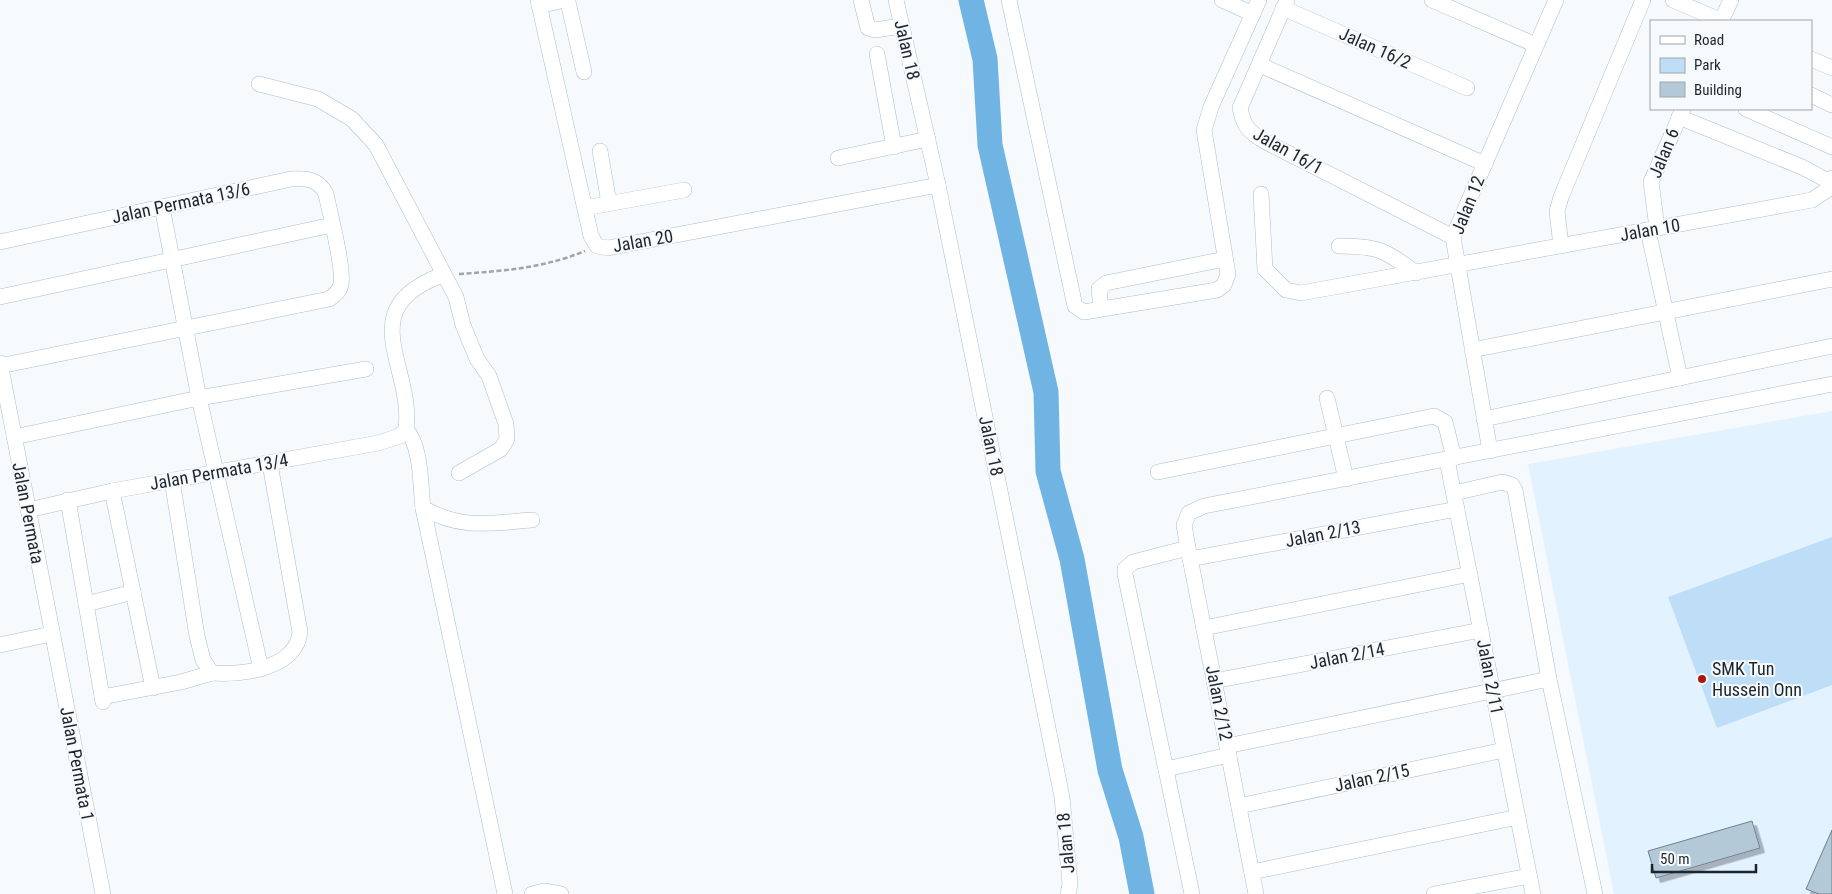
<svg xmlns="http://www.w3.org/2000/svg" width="1832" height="894" font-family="'Roboto Condensed',sans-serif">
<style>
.built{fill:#e2f2ff}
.green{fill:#bedef7}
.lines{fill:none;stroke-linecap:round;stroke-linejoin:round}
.river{stroke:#70b4e3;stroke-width:25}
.building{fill:#b4c9d8;stroke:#6d808f;filter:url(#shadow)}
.minor-casing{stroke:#aabecd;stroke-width:16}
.path{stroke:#9fa5a9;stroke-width:2.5;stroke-dasharray:5 2.5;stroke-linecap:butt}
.minor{stroke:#fff;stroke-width:15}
.poi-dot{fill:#a81708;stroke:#f6fafd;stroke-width:2}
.labels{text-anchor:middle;stroke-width:4;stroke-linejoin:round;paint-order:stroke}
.street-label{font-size:18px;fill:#1d252b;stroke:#f6fafd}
.poi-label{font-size:18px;fill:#1d252b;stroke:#f6fafd;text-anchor:start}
</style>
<defs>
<filter id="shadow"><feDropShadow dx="4.5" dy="4.5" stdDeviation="0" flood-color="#0004"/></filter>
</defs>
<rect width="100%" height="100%" fill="#f6fafd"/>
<polygon class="built" points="1832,411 1832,894 1614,894 1528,464"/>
<polygon class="green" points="1832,537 1832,685 1717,728 1668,597"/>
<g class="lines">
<polyline class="river" points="971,0 985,59 990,145 1046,392 1048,471 1072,559 1110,770 1131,837 1142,894"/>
</g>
<g class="building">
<polygon points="1752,821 1760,848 1656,878 1648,851"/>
<polygon points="1832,830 1832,894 1819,894 1806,889"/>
</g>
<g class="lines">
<defs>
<g id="minor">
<polyline points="538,0 591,236 597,246 608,248 938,185"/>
<polyline points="861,0 868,28 875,30 901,26"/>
<polyline points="896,0 938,185 1062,797 1070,884 1068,894"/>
<polyline points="1009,0 1075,306 1084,312 1217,290 1224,285 1228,274 1204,130 1211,107 1259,0"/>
<polyline points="1222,0 1253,14"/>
<path d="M1287 0 1240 108C1244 128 1249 132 1266 142L1453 237"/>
<polyline points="1432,0 1536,45"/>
<polyline points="1673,0 1722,21"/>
<polyline points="539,6 564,0 568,2 584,72"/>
<polyline points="1283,8 1467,88"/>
<polyline points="1721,21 1731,0"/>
<polyline points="877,54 894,147"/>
<polyline points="1811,59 1832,68"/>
<polyline points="1260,65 1485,164"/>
<polyline points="259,84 318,99 352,119 376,145 456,297 463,325 477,359 489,376 506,424 507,439 501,449 459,473"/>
<polyline points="1811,95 1832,105"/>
<polyline points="1746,109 1832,147"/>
<polyline points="1679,117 1802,167 1832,183"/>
<polyline points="600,151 609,203"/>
<polyline points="838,158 928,139"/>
<polyline points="1261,194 1265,269 1286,290 1301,293 1812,200 1827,190 1832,178"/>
<polyline points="162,207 199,398 261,669"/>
<polyline points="585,208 684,190"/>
<polyline points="1657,228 1651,182 1683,109"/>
<polyline points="1648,230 1680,378"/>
<path d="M0 242 291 179C306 178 319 179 326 194 330 214 344 267 341 284 340 291 335 295 329 299L0 366"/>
<path d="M1339 246C1378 246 1385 250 1416 273"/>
<polyline points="1561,246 1557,211 1561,197 1643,0"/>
<path d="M442 275C351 309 414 366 406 429 422 448 420 484 423 508L505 894"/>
<polyline points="0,297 332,225"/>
<polyline points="1101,309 1099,289 1106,283 1225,259"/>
<polyline points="1472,350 1832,279"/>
<polyline points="0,363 103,894"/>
<polyline points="1327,398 1346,479"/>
<polyline points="1484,419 1832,346"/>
<polyline points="14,437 199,398 366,369"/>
<polyline points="1490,451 1453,237 1556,0"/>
<polyline points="1447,460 1533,894"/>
<polyline points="1158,472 1434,416 1445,422 1454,458"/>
<path d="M172 480 197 636 203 660 212 673C242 675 296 669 300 632L270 464"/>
<polyline points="112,491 153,688"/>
<polyline points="1454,493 1502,482 1512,485 1515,490 1549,679 1595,894"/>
<polyline points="68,500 103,702"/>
<path d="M423 508C462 530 490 523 532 520"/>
<polyline points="28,510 112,491 378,443 400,436 406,429"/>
<polyline points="1188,548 1133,562 1125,569 1125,574 1192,894"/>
<polyline points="1190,559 1457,509"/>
<polyline points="86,604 133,592"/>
<polyline points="1204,628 1470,574"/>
<polyline points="0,645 51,634"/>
<polyline points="1214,681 1481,630"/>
<polyline points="102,697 181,682 212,673"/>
<polyline points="1227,746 1549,679"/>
<polyline points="1166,769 1229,755"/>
<polyline points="1239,806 1504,750"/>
<polyline points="1252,872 1518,817"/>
<polyline points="532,894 544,891 561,894"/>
<polyline points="1256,894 1188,548 1184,525 1189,513 1204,506 1832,384"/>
<polyline points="1434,894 1529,876"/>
</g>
</defs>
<use href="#minor" class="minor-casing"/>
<path class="path" d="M459 274C503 271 544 268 585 251"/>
<use href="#minor" class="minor"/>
</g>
<circle class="poi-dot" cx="1702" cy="679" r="5"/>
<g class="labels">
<g class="street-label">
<text transform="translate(1375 48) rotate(24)" y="6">Jalan 16/2</text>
<text transform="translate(907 50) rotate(77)" y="6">Jalan 18</text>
<text transform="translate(1288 151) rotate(29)" y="6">Jalan 16/1</text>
<text transform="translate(1664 153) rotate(-68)" y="6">Jalan 6</text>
<text transform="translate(181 203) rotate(-12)" y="6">Jalan Permata 13/6</text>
<text transform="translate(1468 205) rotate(-68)" y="6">Jalan 12</text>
<text transform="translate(1650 230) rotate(-10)" y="6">Jalan 10</text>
<text transform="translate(643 241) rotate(-10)" y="6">Jalan 20</text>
<text transform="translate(991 446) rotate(78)" y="6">Jalan 18</text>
<text transform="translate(219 472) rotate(-10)" y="6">Jalan Permata 13/4</text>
<text transform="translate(28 513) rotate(79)" y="6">Jalan Permata</text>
<text transform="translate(1323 534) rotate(-11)" y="6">Jalan 2/13</text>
<text transform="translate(1347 656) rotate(-11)" y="6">Jalan 2/14</text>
<text transform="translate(1490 677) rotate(79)" y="6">Jalan 2/11</text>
<text transform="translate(1219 703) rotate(79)" y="6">Jalan 2/12</text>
<text transform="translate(77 764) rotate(79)" y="6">Jalan Permata 1</text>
<text transform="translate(1372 778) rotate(-12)" y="6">Jalan 2/15</text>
<text transform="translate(1066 843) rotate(-95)" y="6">Jalan 18</text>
</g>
<g class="poi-label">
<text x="1712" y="675">SMK Tun<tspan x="1712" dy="21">Hussein Onn</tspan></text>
</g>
</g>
<rect x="1650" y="20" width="162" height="90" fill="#f6fafd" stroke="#9fa5a9"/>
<rect x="1660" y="36" width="25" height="8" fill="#ffffff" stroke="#9fa5a9"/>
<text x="1694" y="45" font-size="15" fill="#1d252b">Road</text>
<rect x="1660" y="58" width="25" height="15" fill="#bedef7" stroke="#9fa5a9"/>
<text x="1694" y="70" font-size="15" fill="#1d252b">Park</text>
<rect x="1660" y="82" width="25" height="15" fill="#b4c9d8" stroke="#9fa5a9"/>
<text x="1694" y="95" font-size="15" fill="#1d252b">Building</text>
<path d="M1652 864v8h104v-8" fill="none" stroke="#1d252b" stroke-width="2.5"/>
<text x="1660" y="864" font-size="15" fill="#1d252b" stroke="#f6fafd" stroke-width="4" paint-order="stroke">50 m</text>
</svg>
